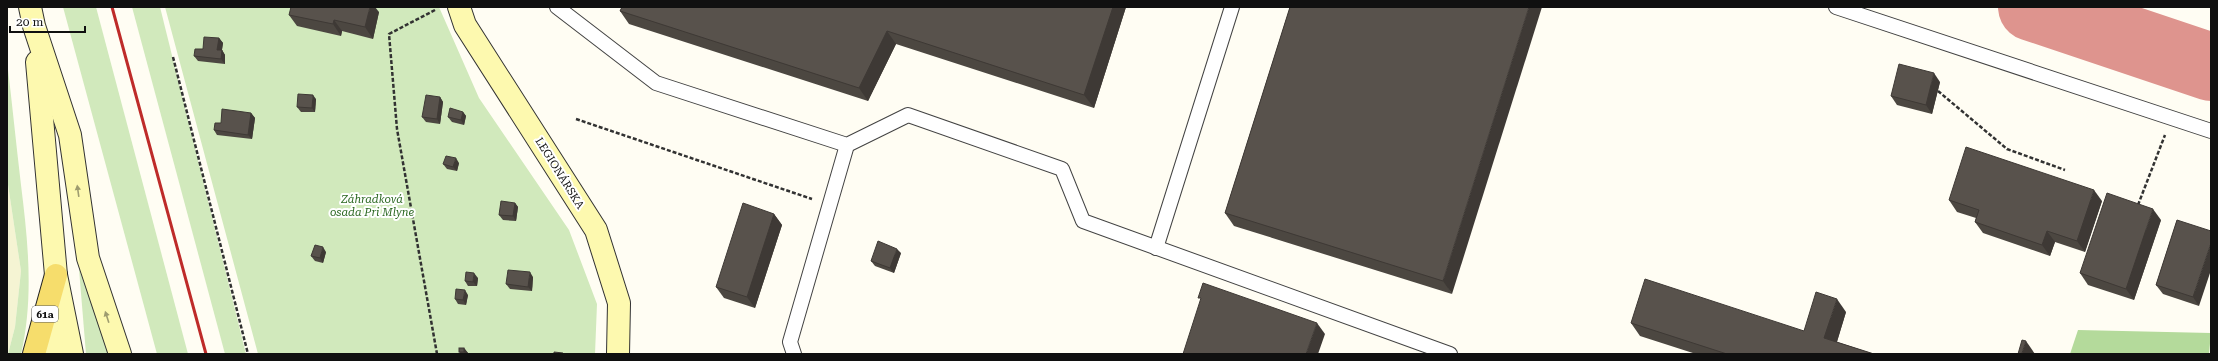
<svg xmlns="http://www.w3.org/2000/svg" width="2218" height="361" font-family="'Roboto Serif',serif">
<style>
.farmland{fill:#f5f4d3}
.green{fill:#d1e9bc}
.forest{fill:#b4da9b}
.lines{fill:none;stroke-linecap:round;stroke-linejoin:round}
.taxiway{stroke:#de948e;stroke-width:68}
.lane-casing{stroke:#434343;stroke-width:16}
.secondary-casing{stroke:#323232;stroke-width:24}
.primary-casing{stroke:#212121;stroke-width:24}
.path{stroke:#323232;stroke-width:2.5;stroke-dasharray:4 2;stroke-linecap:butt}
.lane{stroke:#fff;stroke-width:14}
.secondary{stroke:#fdf9af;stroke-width:22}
.primary{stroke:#f6dd6c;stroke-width:22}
.rail{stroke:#be2b29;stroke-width:3}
.wall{fill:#4c4741}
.shaded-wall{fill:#3e3935}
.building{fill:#58524c;stroke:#3e3935}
.oneway{fill:#9e9c6f}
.labels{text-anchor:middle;stroke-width:4;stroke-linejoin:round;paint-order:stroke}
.shield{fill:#fff;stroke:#585858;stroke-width:1}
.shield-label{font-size:10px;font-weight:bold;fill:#101010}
.street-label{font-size:11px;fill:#101010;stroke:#fff}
.park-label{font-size:11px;font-style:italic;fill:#2a6720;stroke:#fff}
</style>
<rect width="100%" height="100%" fill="#fffdf3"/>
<polygon class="farmland" points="7,178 21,271 15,327 8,354"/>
<g class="green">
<polygon points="63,7 96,7 188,354 157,354"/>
<polygon points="132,7 160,7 246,354 225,354"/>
<polygon points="165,7 439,7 479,98 569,230 597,304 595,354 258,354"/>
<path d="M7 61C12 102 16 143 21 185 28 241 34 298 21 354H8L15 327 21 271 7 178Z"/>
<polygon points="79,269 110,354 86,354"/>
</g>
<polygon class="forest" points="2078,330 2211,333 2209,354 2070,354"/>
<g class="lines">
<polyline class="taxiway" points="2032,7 2211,67"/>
<defs>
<g id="lane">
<polyline points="557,7 656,83 847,145 908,115 1062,169 1083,221 1450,354"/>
<polyline points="1836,7 2211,131"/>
<polyline points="1156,248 1232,7"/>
<polyline points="794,354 790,342 847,145"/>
</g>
<g id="secondary">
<polyline points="30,7 34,26 70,135 88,258 120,354"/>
<polyline points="459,7 465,25 596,230 619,303 618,354"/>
<polyline points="37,62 56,275 72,354"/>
<polyline points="51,354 54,304"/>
</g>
<polyline id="primary" points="34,354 56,275"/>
</defs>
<use href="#lane" class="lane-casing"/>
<use href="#secondary" class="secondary-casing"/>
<use href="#primary" class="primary-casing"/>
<g class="path">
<polyline points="435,10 389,34 397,129 437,354"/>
<polyline points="173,57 248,354"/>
<polyline points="1938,91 2007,149 2065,170"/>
<polyline points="576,119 812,199"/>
<polyline points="2138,205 2165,135"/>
</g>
<use href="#lane" class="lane"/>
<use href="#secondary" class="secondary"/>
<use href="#primary" class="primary"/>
<polyline class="rail" points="112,7 206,354"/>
</g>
<g class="wall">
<polygon points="622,7 1126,7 1094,108 896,44 868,101 629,24 620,11"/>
<polygon points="1290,7 1452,294 1234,226 1225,213"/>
<polygon points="379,12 373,39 342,31 341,36 297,26 289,15"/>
<polygon points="219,38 223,43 222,50 225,55 225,64 198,61 194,56"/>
<polygon points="1940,82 1932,114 1897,105 1891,96"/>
<polygon points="440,97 443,102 440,124 426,122 422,117"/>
<polygon points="316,99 315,112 301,112 297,107"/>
<polygon points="463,112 466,116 464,125 452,122 448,117"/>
<polygon points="251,113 255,118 252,139 217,135 214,130 221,123"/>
<polygon points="459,163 457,171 447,169 443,164"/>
<polygon points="1949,200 2102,201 2085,252 2055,242 2050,256 1983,233 1975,222 1976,218 1957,212"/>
<polygon points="515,203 518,207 516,221 503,220 499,215"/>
<polygon points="774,214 782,225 755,308 724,298 716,287"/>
<polygon points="2161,220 2134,300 2088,285 2080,273"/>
<polygon points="2177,220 2199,306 2163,294 2156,285"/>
<polygon points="326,252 323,263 315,261 311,256"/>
<polygon points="901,253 894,273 875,266 871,261"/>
<polygon points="533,277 532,291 510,289 506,284"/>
<polygon points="478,278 477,286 468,286 465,281"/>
<polygon points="468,295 466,305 458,304 455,299"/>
<polygon points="1846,312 1837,342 1874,354 1696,354 1640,336 1631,323 1804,331"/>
<polygon points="464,348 468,353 468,354 461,354 459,352"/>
</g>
<g class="shaded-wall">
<polygon points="370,7 375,7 379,12 373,39 365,27"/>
<polygon points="1113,7 1126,7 1094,108 1084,95"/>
<polygon points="1529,7 1542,7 1452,294 1443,281"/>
<polygon points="334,20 342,31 341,36 333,24"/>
<polygon points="887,31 896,44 868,101 859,88"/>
<polygon points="219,38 223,43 221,55 217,50"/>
<polygon points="222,50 225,55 225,64 221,59"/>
<polygon points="1934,73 1940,82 1932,114 1926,105"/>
<polygon points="313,95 316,99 315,112 312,108"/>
<polygon points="440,97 443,102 440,124 437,119"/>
<polygon points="463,112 466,116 464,125 461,120"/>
<polygon points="251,113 255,118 252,139 248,135"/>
<polygon points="456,158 459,163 457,171 453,167"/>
<polygon points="2094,190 2102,201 2085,252 2077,241"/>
<polygon points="515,203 518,207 516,221 513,216"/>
<polygon points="2153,209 2161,220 2134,300 2126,289"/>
<polygon points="774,214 782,225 755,308 747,297"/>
<polygon points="2047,231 2055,242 2050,256 2042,245"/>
<polygon points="2211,243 2211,270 2199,306 2193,297"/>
<polygon points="323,247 326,252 323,263 320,258"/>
<polygon points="897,249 901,253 894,273 890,268"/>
<polygon points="530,272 533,277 532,291 528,287"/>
<polygon points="474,273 478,278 477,286 473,282"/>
<polygon points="465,290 468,295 466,305 463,300"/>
<polygon points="1837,299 1846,312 1834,351 1824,338"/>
<polygon points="1317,323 1325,334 1318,354 1306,354"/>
<polygon points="2026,341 2035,354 2023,354 2022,353"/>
<polygon points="464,348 468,353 468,354 466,354 464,352"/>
</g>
<g class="building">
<polygon points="291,7 370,7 365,27 334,20 333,24 289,15"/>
<polygon points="622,7 1113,7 1084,95 887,31 859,88 620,11"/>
<polygon points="1290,7 1529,7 1443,281 1225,213"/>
<polygon points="204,37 219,38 217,50 222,50 221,59 194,56 195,49 203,49"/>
<polygon points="1899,64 1934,73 1926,105 1891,96"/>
<polygon points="298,94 313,95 312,108 297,107"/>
<polygon points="426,95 440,97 437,119 422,117"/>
<polygon points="450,108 463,112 461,120 448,117"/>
<polygon points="222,109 251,113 248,135 214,130 215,123 221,123"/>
<polygon points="1966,147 2094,190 2077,241 2047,231 2042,245 1975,222 1979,210 1949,200"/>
<polygon points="446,156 456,158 453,167 443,164"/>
<polygon points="2107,193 2153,209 2126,289 2080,273"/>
<polygon points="501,201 515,203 513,216 499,215"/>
<polygon points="743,203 774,214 747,297 716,287"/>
<polygon points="2177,220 2211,231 2211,243 2193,297 2156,285"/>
<polygon points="878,241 897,249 890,268 871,261"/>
<polygon points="315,245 323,247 320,258 311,256"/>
<polygon points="508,270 530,272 528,287 506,284"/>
<polygon points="466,272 474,273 473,282 465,281"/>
<polygon points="1645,279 1804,331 1816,292 1837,299 1824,338 1874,354 1727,354 1631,323"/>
<polygon points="1203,283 1317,323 1306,354 1183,354 1201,298 1198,298"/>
<polygon points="456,289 465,290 463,300 455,299"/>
<polygon points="2022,340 2026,341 2022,353 2025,354 2018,354"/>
<rect x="459" y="348" width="5" height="4"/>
<polygon points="554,352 563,353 563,354 554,354"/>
</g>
<defs><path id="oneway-solid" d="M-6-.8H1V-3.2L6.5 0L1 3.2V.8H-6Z"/></defs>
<g class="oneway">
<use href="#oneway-solid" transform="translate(78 191) rotate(-98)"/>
<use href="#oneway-solid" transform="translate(107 317) rotate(-108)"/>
</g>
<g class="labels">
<rect class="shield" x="32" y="306" width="26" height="16" rx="3"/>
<g class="shield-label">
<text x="45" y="318">61a</text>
</g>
<g class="street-label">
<text transform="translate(560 173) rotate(58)" y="4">LEGIONÁRSKA</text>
</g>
<g class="park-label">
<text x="372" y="203">Záhradková<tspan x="372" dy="13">osada Pri Mlyne</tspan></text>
</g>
</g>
<rect width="2218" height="361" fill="none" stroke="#101010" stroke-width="16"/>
<path d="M10 26v6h75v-6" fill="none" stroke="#101010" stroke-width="2"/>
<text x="16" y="26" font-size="12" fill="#101010" stroke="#ffffff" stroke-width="3" paint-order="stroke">20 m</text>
</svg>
